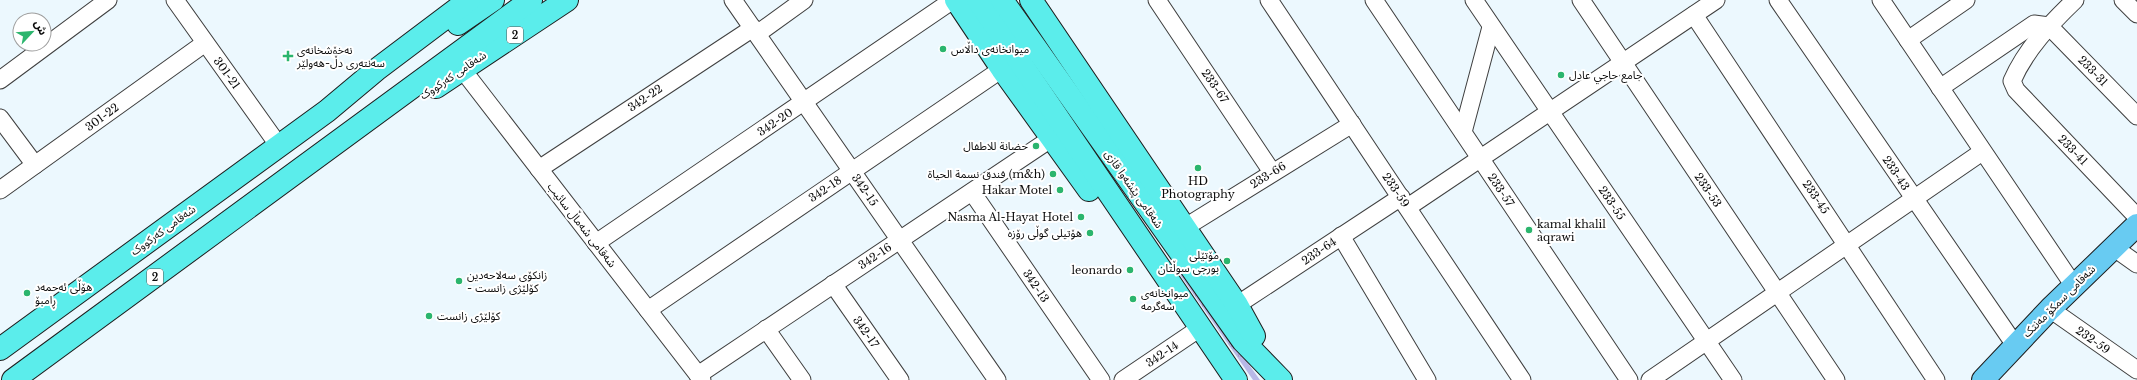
<svg xmlns="http://www.w3.org/2000/svg" width="2137" height="380" font-family="'Libre Baskerville','Noto Sans Arabic',serif">
<style>
.grass{fill:url(#grass-tufts)}
.lines{fill:none;stroke-linecap:round;stroke-linejoin:round}
.minor-casing{stroke:#3f3f3f;stroke-width:19}
.major-casing{stroke:#1d1d1d;stroke-width:24}
.highway-casing{stroke:#1d1d1d;stroke-width:24}
.minor{stroke:#fff;stroke-width:17}
.major{stroke:#68cbf2;stroke-width:22}
.highway{stroke:#5bedeb;stroke-width:22}
.poi-dot{fill:#2bb56d;stroke:#fff;stroke-width:1.5}
.labels{text-anchor:middle;stroke-width:4;stroke-linejoin:round;paint-order:stroke}
.shield{fill:#fff;stroke:#555;stroke-width:1}
.shield-label{font-size:10px;font-weight:bold;fill:#0c0c0c}
.poi-label{font-size:11px;fill:#0c0c0c;stroke:#fff;text-anchor:start}
.street-label{font-size:11px;fill:#0c0c0c;stroke:#fff}
</style>
<defs>
<pattern id="grass-tufts" width="24" height="20" patternUnits="userSpaceOnUse"><rect width="24" height="20" fill="#b8b8e6"/><path d="M3 7l-1-3M5 7V3M7 7l1-3M15 17l-1-3M17 17v-4M19 17l1-3" fill="none" stroke="#9d9dc4"/></pattern>
</defs>
<rect width="100%" height="100%" fill="#ecf8fe"/>
<polygon class="grass" points="1179,267 1260,380 1253,380 1176,269"/>
<g class="lines">
<defs>
<g id="minor">
<polyline points="175,0 279,146"/>
<polyline points="733,0 997,380"/>
<polyline points="1157,0 1272,172"/>
<polyline points="1269,0 1522,380"/>
<polyline points="1374,0 1629,380"/>
<polyline points="1474,0 1733,380"/>
<polyline points="1581,0 1836,380"/>
<polyline points="1778,0 2015,345"/>
<polyline points="1881,0 2074,286"/>
<path d="M2075 0C2050 24 2026 49 2012 81L2016 90 2137 217"/>
<polyline points="2123,0 2137,14"/>
<polyline points="1694,15 1936,380"/>
<polyline points="2049,26 2137,116"/>
<polyline points="757,34 804,0"/>
<polyline points="1908,40 1966,0"/>
<polyline points="462,69 702,380"/>
<polyline points="0,80 108,0"/>
<polyline points="1940,88 2034,24 2049,26"/>
<polyline points="0,118 35,165"/>
<polyline points="1463,132 1491,27"/>
<polyline points="539,169 753,28"/>
<polyline points="0,190 205,43"/>
<polyline points="972,192 1101,380"/>
<polyline points="1408,207 1716,0"/>
<polyline points="1184,228 1352,124"/>
<polyline points="1341,236 1427,380"/>
<polyline points="596,243 953,0"/>
<polyline points="2113,247 2137,264"/>
<polyline points="833,284 900,380"/>
<polyline points="1237,305 1401,197"/>
<polyline points="2050,309 2137,370"/>
<polyline points="648,310 1002,69"/>
<polyline points="766,329 802,380"/>
<polyline points="698,375 1052,138"/>
<polyline points="1123,380 1200,328"/>
<polyline points="1650,380 1982,152"/>
</g>
<polyline id="major" points="1983,380 2050,309 2137,225"/>
<g id="highway">
<polyline points="956,0 1002,69 1089,190"/>
<polyline points="978,0 1236,380"/>
<polyline points="1002,0 1243,341 1281,380"/>
<polyline points="1031,0 1237,305 1254,336"/>
<polyline points="458,24 493,0"/>
<polyline points="436,87 567,0"/>
<polyline points="0,349 327,111 376,70 469,0"/>
<polyline points="13,380 531,0"/>
</g>
</defs>
<use href="#minor" class="minor-casing"/>
<use href="#major" class="major-casing"/>
<use href="#highway" class="highway-casing"/>
<use href="#minor" class="minor"/>
<use href="#major" class="major"/>
<use href="#highway" class="highway"/>
</g>
<g class="poi-dot">
<circle cx="943" cy="49" r="4"/>
<path d="M286 50h4v4h4v4h-4v4h-4v-4h-4v-4h4z"/>
<circle cx="1561" cy="75" r="4"/>
<circle cx="1036" cy="146" r="4"/>
<circle cx="1198" cy="168" r="4"/>
<circle cx="1053" cy="174" r="4"/>
<circle cx="1060" cy="190" r="4"/>
<circle cx="1081" cy="217" r="4"/>
<circle cx="1529" cy="230" r="4"/>
<circle cx="1090" cy="233" r="4"/>
<circle cx="1227" cy="261" r="4"/>
<circle cx="1130" cy="270" r="4"/>
<circle cx="459" cy="281" r="4"/>
<circle cx="27" cy="293" r="4"/>
<circle cx="1133" cy="299" r="4"/>
<circle cx="429" cy="316" r="4"/>
</g>
<g class="labels">
<g class="shield">
<rect x="507" y="27" width="16" height="16" rx="3"/>
<rect x="147" y="269" width="16" height="16" rx="3"/>
</g>
<g class="shield-label">
<text x="515" y="39">2</text>
<text x="155" y="281">2</text>
</g>
<g class="poi-label">
<text x="951" y="53">میوانخانەی داڵاس</text>
<text x="297" y="54">نەخۆشخانەی<tspan x="297" dy="13">سەنتەری دڵ-هەولێر</tspan></text>
<text x="1569" y="79">جامع حاجي عادل</text>
<text x="1028" y="150" text-anchor="end">حضانة للاطفال</text>
<text x="1045" y="178" text-anchor="end">فندق نسمة الحياة (m&amp;h)</text>
<text x="1198" y="185" text-anchor="middle">HD<tspan x="1198" dy="13">Photography</tspan></text>
<text x="1052" y="194" text-anchor="end">Hakar Motel</text>
<text x="1073" y="221" text-anchor="end">Nasma Al-Hayat Hotel</text>
<text x="1537" y="228">kamal khalil<tspan x="1537" dy="13">aqrawi</tspan></text>
<text x="1082" y="237" text-anchor="end">هۆتیلی گوڵی رۆزه</text>
<text x="1219" y="259" text-anchor="end">مۆتێلی<tspan x="1219" dy="13">بورجی سوڵتان</tspan></text>
<text x="1122" y="274" text-anchor="end">leonardo</text>
<text x="467" y="279">زانکۆی سەلاحەدین<tspan x="467" dy="13">- کۆلێژی زانست</tspan></text>
<text x="35" y="291">هۆڵی ئەحمەد<tspan x="35" dy="13">ڕامبۆ</tspan></text>
<text x="1141" y="297">میوانخانەی<tspan x="1141" dy="13">سەگرمە</tspan></text>
<text x="437" y="320">کۆلێژی زانست</text>
</g>
<g class="street-label">
<text transform="translate(2093 71) rotate(46)" y="4">233-31</text>
<text transform="translate(227 73) rotate(54)" y="4">301-21</text>
<text transform="translate(453 75) rotate(-34)" y="4">شەقامی کەرکووک</text>
<text transform="translate(1215 86) rotate(56)" y="4">233-67</text>
<text transform="translate(645 98) rotate(-34)" y="4">342-22</text>
<text transform="translate(102 117) rotate(-36)" y="4">301-22</text>
<text transform="translate(775 122) rotate(-34)" y="4">342-20</text>
<text transform="translate(2073 150) rotate(46)" y="4">233-41</text>
<text transform="translate(1896 173) rotate(56)" y="4">233-43</text>
<text transform="translate(1268 175) rotate(-32)" y="4">233-66</text>
<text transform="translate(825 189) rotate(-34)" y="4">342-18</text>
<text transform="translate(1134 189) rotate(55)" y="4">شەقامی پێشەوا قازی</text>
<text transform="translate(865 190) rotate(55)" y="4">342-15</text>
<text transform="translate(1396 190) rotate(56)" y="4">233-59</text>
<text transform="translate(1501 190) rotate(56)" y="4">233-57</text>
<text transform="translate(1708 190) rotate(56)" y="4">233-53</text>
<text transform="translate(1816 197) rotate(56)" y="4">233-45</text>
<text transform="translate(1612 203) rotate(56)" y="4">233-55</text>
<text transform="translate(582 225) rotate(52)" y="4">شەقامی شەماڵ سائیب</text>
<text transform="translate(163 230) rotate(-36)" y="4">شەقامی کەرکووک</text>
<text transform="translate(1319 251) rotate(-34)" y="4">233-64</text>
<text transform="translate(875 256) rotate(-34)" y="4">342-16</text>
<text transform="translate(1036 286) rotate(56)" y="4">342-13</text>
<text transform="translate(2059 301) rotate(-45)" y="4">شەقامی سمکۆ مەنتک</text>
<text transform="translate(866 332) rotate(55)" y="4">342-17</text>
<text transform="translate(2093 340) rotate(35)" y="4">232-59</text>
<text transform="translate(1162 354) rotate(-34)" y="4">342-14</text>
</g>
</g>
<g transform="translate(32 32) rotate(64)"><circle r="19" fill="#ffffff" stroke="#9e9e9e"/>
<path d="M0-3L7 15L0 10L-7 15Z" fill="#2bb56d"/>
<text y="-6" font-size="11" font-weight="bold" text-anchor="middle" fill="#0c0c0c">ش</text>
</g>
</svg>
